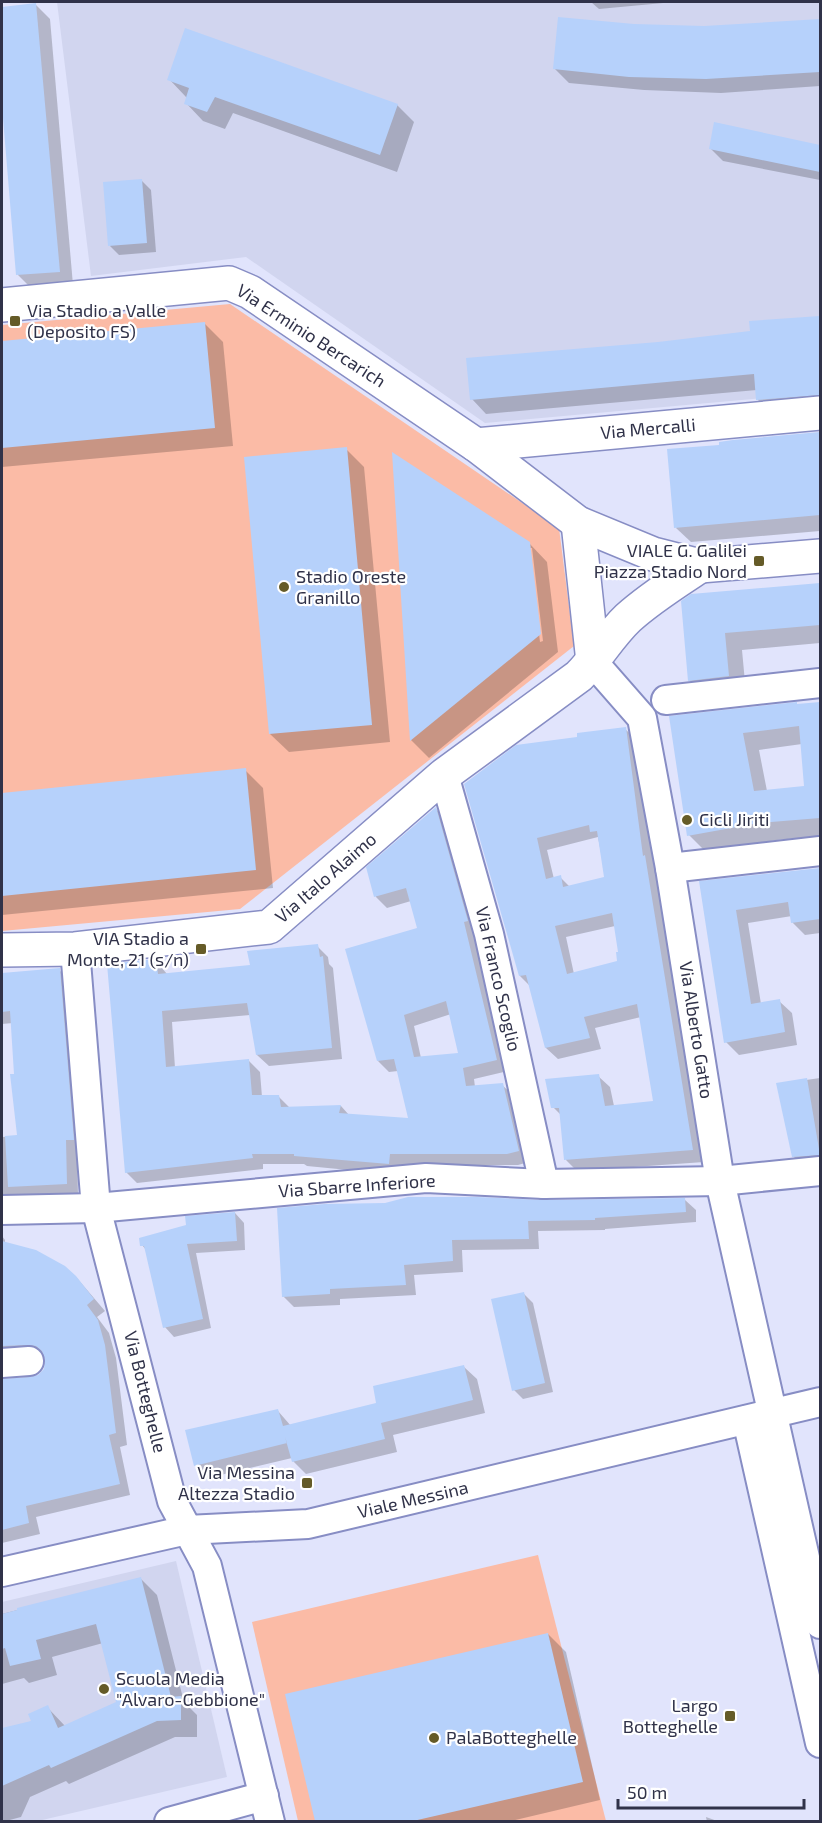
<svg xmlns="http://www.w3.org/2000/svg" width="822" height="1823" font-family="'Exo 2',sans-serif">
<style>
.built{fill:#d1d5ef}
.green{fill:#fbbba6}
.shadow{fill:#0003;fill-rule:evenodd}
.building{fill:#b6d1fb;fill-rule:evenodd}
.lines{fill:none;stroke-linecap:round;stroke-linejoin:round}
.street-casing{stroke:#878dc4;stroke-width:32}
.secondary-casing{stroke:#878dc4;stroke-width:36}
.street{stroke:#fff;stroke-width:28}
.secondary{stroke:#fff;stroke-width:33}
.poi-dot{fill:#655b28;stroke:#fff;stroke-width:2}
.labels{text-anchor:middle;stroke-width:4.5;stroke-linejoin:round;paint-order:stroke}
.poi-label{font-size:18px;fill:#303249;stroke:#fff;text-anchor:start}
.street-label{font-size:18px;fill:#303249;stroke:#fff}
</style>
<rect width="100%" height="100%" fill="#e1e4fc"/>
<g class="built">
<polygon points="57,2 820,2 820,393 485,423 246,257 91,276"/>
<polygon points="176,1561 227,1777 38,1821 2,1821 2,1602"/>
</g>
<g class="green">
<polygon points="230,304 559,528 574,646 240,909 2,931 2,325"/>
<polygon points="538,1555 606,1821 298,1821 252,1622"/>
</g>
<g class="shadow">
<polygon points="591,2 674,2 599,9"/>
<polygon points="36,5 50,19 73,285 32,289 18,275 2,94 2,8"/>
<polygon points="820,20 820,86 721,93 644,90 569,83 555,69 704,28 775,24"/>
<polygon points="169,79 397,105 414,122 397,172 233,113 225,129 203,121 186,103 186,97"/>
<polygon points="715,123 820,146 820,180 723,161 711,149"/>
<polygon points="141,180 151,190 156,252 119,255 110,246"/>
<polygon points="820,317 820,410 772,414 757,399 757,390 486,414 472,399 658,344 752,333 751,322"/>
<polygon points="205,324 223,342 233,446 2,467 2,342"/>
<polygon points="820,433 820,531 691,542 676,528 720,444"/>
<polygon points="346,449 364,467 390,742 289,752 270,734"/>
<path d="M394 455 529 543 547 562 558 652 429 758 411 740ZM529 548H532L543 641 540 642Z"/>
<polygon points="820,585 820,643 742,650 746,693 706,697 689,680 691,596"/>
<path d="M820 704V836L777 840 706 852 689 835 671 718ZM802 744 805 787 767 791 759 750Z"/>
<path d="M625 729 637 740 654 866 656 869 704 1162 577 1171 566 1160 562 1116 553 1107 598 1076 610 1087 614 1106 654 1103 641 1017 595 1028 601 1049 558 1059 546 1048 530 986 520 976 465 784 579 738ZM598 837 606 879 570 887 560 877 554 879 547 850ZM615 926 620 954 619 962 574 974 566 937Z"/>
<polygon points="245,770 263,788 273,888 2,915 2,794"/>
<path d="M436 809 447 820 508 1071 474 1079 475 1087 502 1085 514 1096 529 1162 518 1165H401L400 1175 307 1166 304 1164H263V1169L137 1183 126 1172 156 961 167 974 251 966 317 946 328 957 329 964 333 968 342 1059 269 1066 257 1055 250 1015 172 1022 175 1068 249 1061 260 1072 262 1097 278 1096 290 1108 341 1106 349 1115 410 1120 398 1071 389 1072 378 1061 419 929 411 901 387 908 376 897 368 868ZM451 1014 460 1054 421 1058 414 1026Z"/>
<polygon points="820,869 820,933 805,935 792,922 792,916 748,923 761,1004 779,1001 792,1013 797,1045 739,1055 726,1042 700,883"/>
<polygon points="59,970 71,981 85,1151 77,1151 78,1195 2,1198 2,1137 18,1136 13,1023 2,1024 2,974"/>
<polygon points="820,1078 820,1172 810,1173 793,1156 778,1084"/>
<polygon points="685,1200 696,1210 696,1222 605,1229 605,1230 538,1231 539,1249 462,1250 463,1272 414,1275 416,1295 340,1299 340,1305 294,1307 283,1296 544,1202"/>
<polygon points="235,1213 244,1223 245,1250 196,1253 211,1328 174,1337 165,1327 147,1251 142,1245"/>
<polygon points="2,1236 5,1240 5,1244 76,1277 105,1311 97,1317 109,1333 116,1358 127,1445 120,1447 130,1495 36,1517 40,1534 2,1543 2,1380 39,1376 45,1369 46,1356 2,1359"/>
<polygon points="524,1294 533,1303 553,1392 523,1399 514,1390"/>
<polygon points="464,1367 477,1379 485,1413 393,1435 397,1452 306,1474 293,1461 292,1458 208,1478 196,1465 278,1411 291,1426 378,1405"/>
<polygon points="140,1578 157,1595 184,1702 197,1715 197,1737 175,1737 69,1784 66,1781 30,1797 21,1817 2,1822 2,1730 33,1722 47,1707 65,1726 118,1703 103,1643 52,1657 57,1675 29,1683 24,1678 2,1684 2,1614"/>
<polygon points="548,1634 566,1652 600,1800 507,1822 316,1822 287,1695"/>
<polygon points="706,1817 720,1822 707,1822"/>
</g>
<g class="building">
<polygon points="36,3 60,272 16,275 2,106 2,7"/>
<polygon points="558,17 634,24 704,26 820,19 820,72 706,79 629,77 553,69"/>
<polygon points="185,28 398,104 380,155 215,97 207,112 184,104 189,88 167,80"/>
<polygon points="714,122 820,145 820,172 709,149"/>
<polygon points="142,179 147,243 108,246 103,182"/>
<polygon points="820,316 820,395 756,400 754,374 470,400 466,358 658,342 750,331 749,321"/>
<polygon points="205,322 215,428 2,448 2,341"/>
<polygon points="820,432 820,515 674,528 667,449 719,445 719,442 733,440"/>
<polygon points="347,447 372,725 269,734 244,457"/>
<polygon points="392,452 530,542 541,634 410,741"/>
<polygon points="820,583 820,625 725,633 729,676 688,681 681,601 691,594"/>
<path d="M797 702V704L820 702V818L759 823 687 836 669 716ZM799 726 804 786 754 791 743 733Z"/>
<path d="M626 727 643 856 645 855 693 1150 564 1160 559 1108H551L545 1079 599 1074 605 1106 653 1101 637 1004 584 1017 590 1038 545 1048 526 975 519 976 464 784 516 745 577 737V733ZM589 825 590 832 597 831 604 877 563 887 561 875 546 879 537 838ZM612 913 618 952H616L617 961 567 974 555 926Z"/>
<polygon points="246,768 256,870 2,896 2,793"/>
<path d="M436 807 468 921 464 922 497 1060 463 1068 466 1086 503 1083 519 1151 507 1154H390L389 1164 294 1156V1154H252L253 1158 125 1173 107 964 156 959 158 974 250 965 247 951 318 944 320 957 323 956 332 1048 256 1055 247 1003 162 1011 166 1067 249 1059 252 1095H279L281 1107 341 1105 339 1113 408 1118 394 1059 377 1061 345 949 417 928 406 888 374 897 366 867ZM446 1001 458 1053 414 1057 404 1015Z"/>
<polygon points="820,868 820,919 791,923 788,902 736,910 751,1004 780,999 785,1032 724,1043 699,881"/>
<polygon points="60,968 74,1140 66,1140 67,1184 8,1187 5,1136 17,1135 10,1074 14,1074 10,1011 2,1012 2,973"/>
<polygon points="807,1078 820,1155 792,1157 776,1083"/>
<polygon points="408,1197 477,1197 544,1200 685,1198 686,1212 595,1218 595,1220 528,1221 529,1239 452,1240 453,1261 404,1265 406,1285 330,1289 330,1294 282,1297 277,1208 325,1204 385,1203"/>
<polygon points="235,1212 237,1241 187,1244 203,1319 163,1328 144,1246 140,1246 139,1238 186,1225 185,1216"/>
<polygon points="2,1241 36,1250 65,1266 76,1276 94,1299 87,1305 98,1320 105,1345 116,1433 109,1435 120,1484 26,1506 29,1523 2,1530 2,1379 30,1377 38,1375 44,1369 45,1360 42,1351 36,1346 28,1345 2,1346"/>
<polygon points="524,1292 545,1383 512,1391 491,1299"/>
<polygon points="464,1365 473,1400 381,1423 385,1439 292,1462 285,1437 287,1443 194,1466 185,1430 278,1409 283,1426 376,1403 373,1386"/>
<polygon points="141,1577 171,1697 181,1696 181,1720 157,1721 51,1768 49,1765 2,1786 2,1728 31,1721 28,1714 48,1705 58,1728 116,1702 96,1624 36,1640 41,1659 10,1666 5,1648 2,1649 2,1614 17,1610 17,1608"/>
<polygon points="548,1633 583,1782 413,1821 315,1821 285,1694"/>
</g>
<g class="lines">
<defs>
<g id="street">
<polyline points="593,662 642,718 670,868 720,1181 820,1624"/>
<polyline points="666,700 820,683"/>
<polyline points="444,775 489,934 544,1184"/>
<polyline points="670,868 820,851"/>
<polyline points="75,949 96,1208 172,1501 207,1566 270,1822"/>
<polyline points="2,1210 96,1208 426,1178 544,1184 720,1181 820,1171"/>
<polyline points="2,1363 29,1361"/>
<polyline points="747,1420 820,1743"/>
<polyline points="2,1572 187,1530 308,1524 820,1402"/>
<polyline points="169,1822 264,1796"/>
</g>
<g id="secondary">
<polyline points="2,305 229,283 250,292 476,445 578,523 653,554 700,566 820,556"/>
<polyline points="476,445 820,413"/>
<polyline points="578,523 593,662"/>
<path d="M2 950 75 949 269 927 444 775 579 676C597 658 610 635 628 618 650 598 676 582 700 566"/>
</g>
</defs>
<use href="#street" class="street-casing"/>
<use href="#secondary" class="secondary-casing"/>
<use href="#street" class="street"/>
<use href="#secondary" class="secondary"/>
</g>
<g class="poi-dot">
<rect x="9" y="315" width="12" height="12" rx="3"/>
<rect x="753" y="555" width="12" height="12" rx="3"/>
<circle cx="284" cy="587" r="6"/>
<circle cx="687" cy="820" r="6"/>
<rect x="195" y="943" width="12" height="12" rx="3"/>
<rect x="301" y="1477" width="12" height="12" rx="3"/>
<circle cx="104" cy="1689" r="6"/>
<rect x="724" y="1710" width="12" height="12" rx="3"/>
<circle cx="434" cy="1738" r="6"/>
</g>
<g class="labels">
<g class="poi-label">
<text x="27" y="317">Via Stadio a Valle<tspan x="27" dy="21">(Deposito FS)</tspan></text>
<text x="747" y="557" text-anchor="end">VIALE G. Galilei<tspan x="747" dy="21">Piazza Stadio Nord</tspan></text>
<text x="296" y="583">Stadio Oreste<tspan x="296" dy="21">Granillo</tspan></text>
<text x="699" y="826">Cicli Jiriti</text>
<text x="189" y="945" text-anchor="end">VIA Stadio a<tspan x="189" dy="21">Monte, 21 (s/n)</tspan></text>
<text x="295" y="1479" text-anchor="end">Via Messina<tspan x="295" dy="21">Altezza Stadio</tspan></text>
<text x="116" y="1685">Scuola Media<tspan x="116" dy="21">"Alvaro-Gebbione"</tspan></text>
<text x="718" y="1712" text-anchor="end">Largo<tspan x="718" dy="21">Botteghelle</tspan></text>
<text x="446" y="1744">PalaBotteghelle</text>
</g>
<g class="street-label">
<text transform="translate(311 336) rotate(33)" y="6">Via Erminio Bercarich</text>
<text transform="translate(648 429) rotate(-5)" y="6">Via Mercalli</text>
<text transform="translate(326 878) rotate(-41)" y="6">Via Italo Alaimo</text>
<text transform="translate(498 979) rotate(77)" y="6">Via Franco Scoglio</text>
<text transform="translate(696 1030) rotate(81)" y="6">Via Alberto Gatto</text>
<text transform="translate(357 1186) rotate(-4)" y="6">Via Sbarre Inferiore</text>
<text transform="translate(145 1392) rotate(76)" y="6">Via Botteghelle</text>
<text transform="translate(413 1500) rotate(-13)" y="6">Viale Messina</text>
</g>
</g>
<rect width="822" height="1823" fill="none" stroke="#303249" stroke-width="6"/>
<path d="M618 1799v9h186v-9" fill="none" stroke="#303249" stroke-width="3"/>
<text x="627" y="1799" font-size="18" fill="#303249" stroke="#ffffff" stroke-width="4.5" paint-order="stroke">50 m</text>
</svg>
